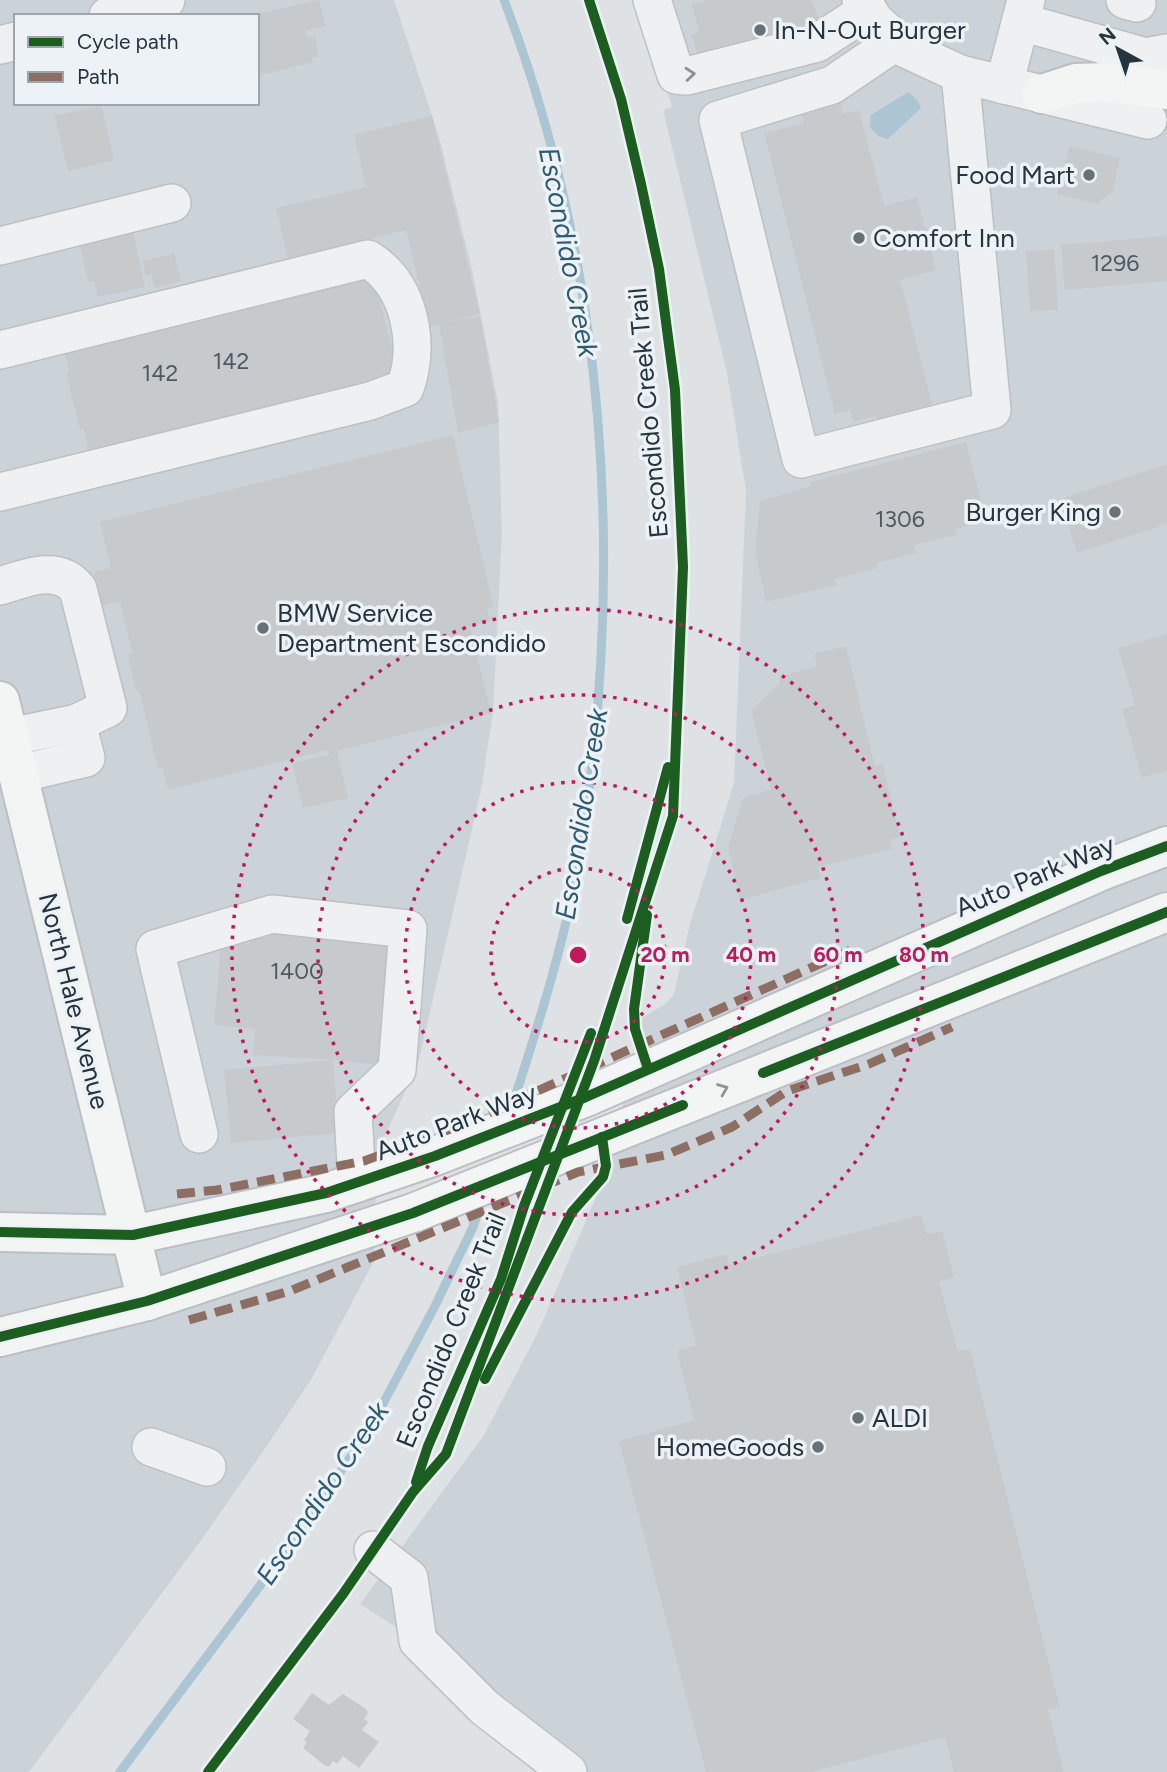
<svg xmlns="http://www.w3.org/2000/svg" width="1167" height="1772" font-family="Figtree,sans-serif">
<style>
.built{fill:#ccd3d8;fill-rule:evenodd}
.water{fill:#abc5d2}
.lines{fill:none;stroke-linecap:round;stroke-linejoin:round}
.stream{stroke:#abc5d2;stroke-width:9}
.building{fill:#c7cacd}
.minor-casing{stroke:#bdc0c3;stroke-width:40}
.major-casing{stroke:#bbbfc3;stroke-width:42}
.minor{stroke:#eef0f2;stroke-width:37}
.major{stroke:#f3f5f5;stroke-width:38}
.quiet{stroke:#8d6e63;stroke-width:9;stroke-dasharray:18 9;stroke-linecap:butt}
.cycleway-casing{stroke:#ecf2f5;stroke-width:15}
.cycleway{stroke:#1b5e20;stroke-width:10}
.oneway{stroke:#8a9298}
.oneway2{stroke:#8c949a}
.ring{fill:none;stroke:#c2185b;stroke-width:3.5;stroke-dasharray:3.5 7}
.poi-dot{fill:#667178;stroke:#ecf2f5;stroke-width:2.5}
.labels{text-anchor:middle;stroke-width:7;stroke-linejoin:round;paint-order:stroke}
.number-label{font-size:23px;fill:#4e5a62}
.poi-label{font-size:26px;fill:#25343e;stroke:#ecf2f5;text-anchor:start}
.street-label{font-size:26px;fill:#25343e;stroke:#ecf2f5}
.water-label{font-size:28px;font-style:italic;fill:#2e5b74;stroke:#ecf2f5}
.centre{fill:#c2185b;stroke:#ecf2f5;stroke-width:3.5}
.ring-label{font-size:21px;text-anchor:middle;font-weight:bold;fill:#c2185b;stroke:#ecf2f5;stroke-width:7;stroke-linejoin:round;paint-order:stroke}
</style>
<rect width="100%" height="100%" fill="#dfe2e5"/>
<g class="built">
<path d="M0 0H394L439 137 472 269 498 403 502 533 493 713 481 790 418 1064 377 1153 374 1261 312 1378 268 1444 205 1535 29 1772H0ZM16 16H257V103H16Z"/>
<polygon points="640,0 1167,0 1167,1772 568,1772 418,1641 360,1604 484,1435 537,1334 607,1172 643,1017 664,1005 674,994 690,924 734,783 746,491 727,373 663,110 672,107"/>
</g>
<polygon class="water" points="908,92 918,101 921,108 888,139 878,136 870,127 871,115"/>
<g class="lines">
<g class="stream">
<path d="M504 0C606 266 625 560 582 840 568 934 538 1026 509 1116"/>
<polyline points="120,1772 286,1551 369,1430 434,1308 473,1227 483,1196"/>
</g>
</g>
<g class="building">
<polygon points="319,0 326,26 305,31 307,37 315,36 319,56 312,58 313,62 257,76 257,14"/>
<polygon points="707,0 811,0 823,28 700,61 691,35 699,32 692,4"/>
<polygon points="840,102 843,114 859,110 884,206 917,197 936,270 900,280 933,408 877,422 876,416 853,422 850,410 835,414 764,133 804,123 802,112"/>
<polygon points="101,105 114,160 68,171 55,116"/>
<polygon points="432,116 480,314 449,322 480,316 499,422 458,433 439,324 429,327 406,230 288,258 276,208 366,187 354,135"/>
<polygon points="1070,146 1120,158 1113,191 1097,204 1057,194"/>
<polygon points="132,228 145,287 98,297 94,281 88,282 79,240"/>
<polygon points="1167,236 1167,281 1065,290 1061,245"/>
<polygon points="1054,249 1058,310 1030,311 1026,251"/>
<polygon points="174,253 181,281 155,288 151,274 146,276 143,261"/>
<polygon points="373,272 398,374 89,452 84,429 80,430 66,373 69,372 64,350"/>
<polygon points="453,435 494,608 487,609 490,621 470,626 491,713 337,751 348,798 303,808 292,763 330,754 328,750 168,790 162,768 158,769 139,690 136,691 128,655 132,653 120,601 102,606 94,572 111,568 100,522"/>
<polygon points="966,442 986,520 955,529 956,535 914,545 916,553 877,563 878,568 835,579 837,585 766,602 755,551 760,501 811,486 810,482"/>
<polygon points="1167,464 1167,524 1077,553 1060,499"/>
<polygon points="1167,634 1167,771 1142,778 1122,709 1135,705 1118,648"/>
<polygon points="846,646 875,766 883,764 900,837 890,840 892,849 818,867 821,878 740,900 728,847 743,798 771,789 751,710 780,683 779,677 817,666 814,654"/>
<polygon points="250,931 390,942 379,1065 333,1060 339,1133 231,1143 224,1070 333,1060 253,1055 255,1029 214,1025 221,941 249,944"/>
<polygon points="921,1215 927,1234 942,1231 954,1277 939,1282 958,1351 970,1349 1060,1707 1048,1710 1064,1772 954,1772 945,1737 811,1772 706,1772 619,1441 694,1420 677,1351 696,1345 677,1267 726,1254 729,1265"/>
<polygon points="312,1693 329,1705 343,1694 366,1709 368,1713 364,1719 368,1722 362,1730 379,1742 359,1768 343,1756 337,1764 333,1761 329,1767 324,1765 303,1748 307,1742 304,1740 310,1731 293,1719"/>
</g>
<g class="lines">
<defs>
<g id="minor">
<polyline points="652,0 676,75 687,76 817,43 868,10"/>
<polyline points="861,0 875,21 906,49 960,74 1148,120"/>
<polyline points="1125,0 1137,3"/>
<polyline points="108,16 166,0"/>
<polyline points="1021,22 1146,57 1167,53"/>
<polyline points="897,41 832,85 718,120 801,459 992,410 960,74"/>
<polyline points="0,45 16,41"/>
<polyline points="1004,85 1026,0"/>
<polyline points="0,246 172,203"/>
<path d="M0 350 368 259C410 285 421 344 405 388L370 401 0 492"/>
<path d="M0 586C26 578 58 564 78 589L108 708 77 723 9 737"/>
<polyline points="18,774 86,758 77,723"/>
<polyline points="199,1134 155,949 272,914 408,929 397,1070 353,1112 357,1183"/>
<polyline points="151,1447 207,1467"/>
<polyline points="373,1550 409,1578 418,1641 485,1708 568,1772"/>
</g>
<g id="major">
<polyline points="1042,94 1076,83 1107,82 1167,90"/>
<polyline points="0,701 147,1301"/>
<polyline points="0,1232 133,1235 326,1193 435,1156 586,1097 1101,871 1167,846"/>
<polyline points="0,1337 147,1301 413,1213 1167,912"/>
</g>
</defs>
<use href="#minor" class="minor-casing"/>
<use href="#major" class="major-casing"/>
<use href="#minor" class="minor"/>
<use href="#major" class="major"/>
<g class="quiet">
<polyline points="177,1194 217,1190 364,1161 464,1124 855,948"/>
<polyline points="189,1320 290,1291 578,1172 666,1155 732,1127 787,1091 869,1064 952,1027"/>
</g>
<defs>
<g id="cycleway">
<polyline points="647,915 634,1009 635,1029 648,1069"/>
<polyline points="627,919 668,767"/>
<polyline points="763,1073 1167,912"/>
<polyline points="0,1232 133,1235 326,1193 435,1156 586,1097 1101,871 1167,846"/>
<polyline points="0,1337 147,1301 413,1213 683,1105"/>
<polyline points="485,1379 572,1212 603,1177 606,1166 602,1137"/>
<polyline points="416,1482 428,1446 501,1279 524,1206 591,1033"/>
<polyline points="208,1772 343,1594 413,1492 446,1454 594,1061 673,816 683,567 675,390 659,269 641,184 621,99 589,0"/>
</g>
</defs>
<use href="#cycleway" class="cycleway-casing"/>
<use href="#cycleway" class="cycleway"/>
</g>
<defs><path id="oneway-chevron" d="M-2-3.5L2.5 0L-2 3.5" fill="none" stroke-width="1.6" stroke-linecap="round" stroke-linejoin="round" transform="scale(1.75)"/></defs>
<use class="oneway" href="#oneway-chevron" transform="translate(690 74) rotate(-5)"/>
<use class="oneway2" href="#oneway-chevron" transform="translate(723 1089) rotate(-22)"/>
<g class="ring">
<circle cx="578" cy="955" r="87"/>
<circle cx="578" cy="955" r="173"/>
<circle cx="578" cy="955" r="260"/>
<circle cx="578" cy="955" r="346"/>
</g>
<g class="poi-dot">
<circle cx="760" cy="30" r="7"/>
<circle cx="1089" cy="175" r="7"/>
<circle cx="859" cy="238" r="7"/>
<circle cx="1115" cy="512" r="7"/>
<circle cx="263" cy="628" r="7"/>
<circle cx="858" cy="1418" r="7"/>
<circle cx="818" cy="1447" r="7"/>
</g>
<g class="labels">
<g class="number-label">
<text x="1115" y="271">1296</text>
<text x="231" y="369">142</text>
<text x="160" y="381">142</text>
<text x="900" y="527">1306</text>
<text x="297" y="979">1400</text>
</g>
<g class="poi-label">
<text x="774" y="39">In-N-Out Burger</text>
<text x="1075" y="184" text-anchor="end">Food Mart</text>
<text x="873" y="247">Comfort Inn</text>
<text x="1101" y="521" text-anchor="end">Burger King</text>
<text x="277" y="622">BMW Service<tspan x="277" dy="30">Department Escondido</tspan></text>
<text x="872" y="1427">ALDI</text>
<text x="804" y="1456" text-anchor="end">HomeGoods</text>
</g>
<g class="street-label">
<text transform="translate(648 413) rotate(-95)" y="9">Escondido Creek Trail</text>
<text transform="translate(1035 876) rotate(-23)" y="9">Auto Park Way</text>
<text transform="translate(74 1001) rotate(76)" y="9">North Hale Avenue</text>
<text transform="translate(456 1122) rotate(-21)" y="9">Auto Park Way</text>
<text transform="translate(451 1330) rotate(-68)" y="9">Escondido Creek Trail</text>
</g>
<g class="water-label">
<text transform="translate(569 252) rotate(79)" y="10">Escondido Creek</text>
<text transform="translate(581 814) rotate(-81)" y="10">Escondido Creek</text>
<text transform="translate(322 1493) rotate(-56)" y="10">Escondido Creek</text>
</g>
</g>
<circle cx="578" cy="955" r="10" class="centre"/>
<g class="ring-label">
<text x="665" y="962">20 m</text>
<text x="751" y="962">40 m</text>
<text x="838" y="962">60 m</text>
<text x="924" y="962">80 m</text>
</g>
<rect x="14" y="14" width="245" height="91" fill="#ecf2f5" stroke="#9ca6ac" stroke-width="2"/>
<rect x="28" y="37" width="35" height="10" fill="#1b5e20" stroke="#9ca6ac" stroke-width="2"/>
<text x="77" y="49" font-size="21" fill="#25343e">Cycle path</text>
<rect x="28" y="72" width="35" height="10" fill="#8d6e63" stroke="#9ca6ac" stroke-width="2"/>
<text x="77" y="84" font-size="21" fill="#25343e">Path</text>
<g transform="translate(1118 49) rotate(320)" stroke="#ecf2f5" stroke-width="5" paint-order="stroke">
<path d="M0-5L12 26L0 18L-12 26Z" fill="#25343e"/>
<text y="-10" font-size="19" font-weight="bold" text-anchor="middle" fill="#25343e">N</text>
</g>
</svg>
